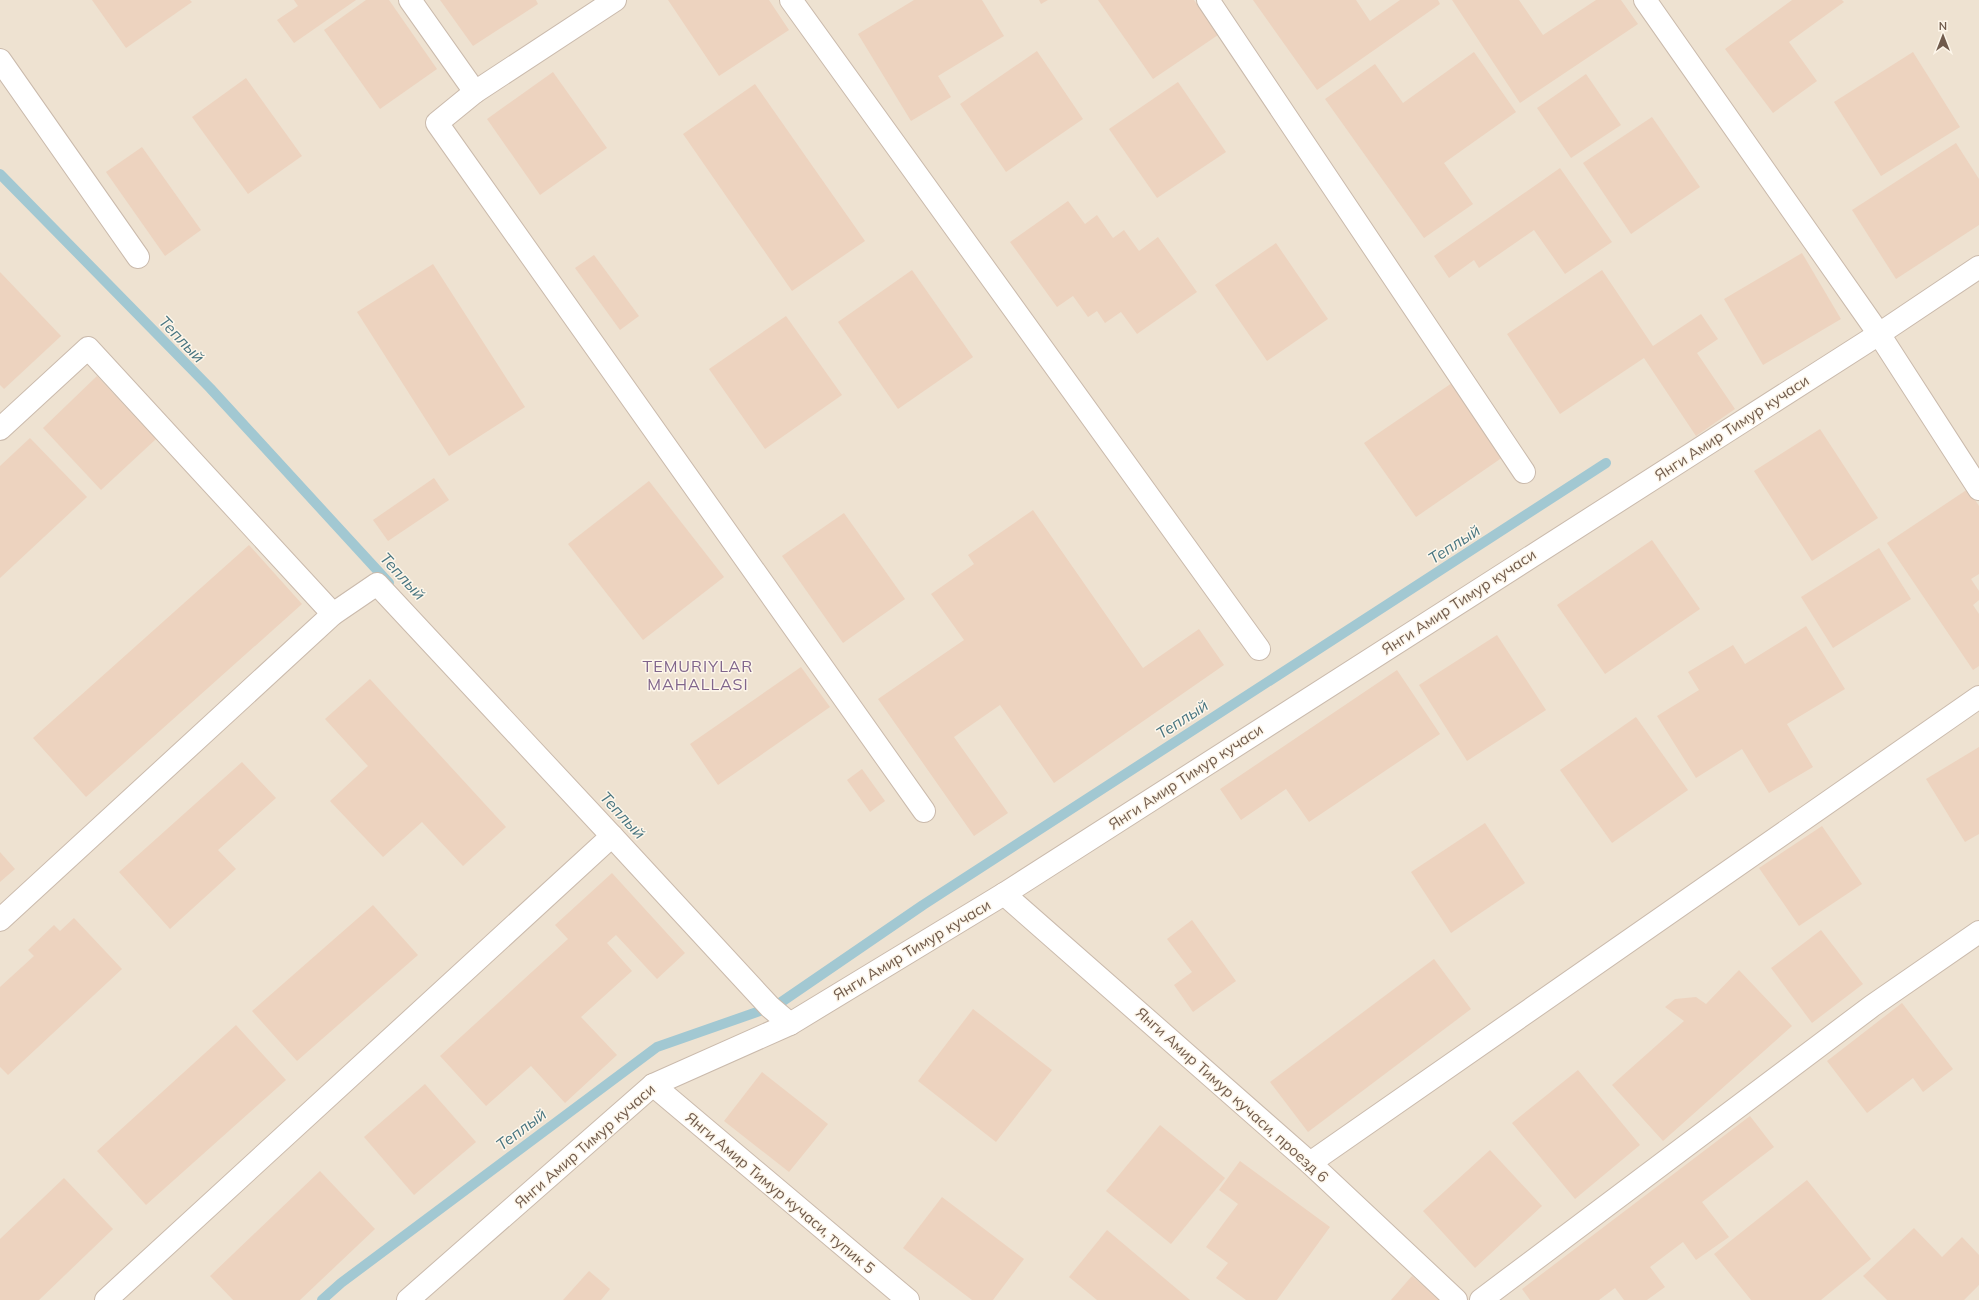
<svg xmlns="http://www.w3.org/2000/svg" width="1979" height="1300" font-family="Mulish,sans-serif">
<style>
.residential{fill:#eee2d1}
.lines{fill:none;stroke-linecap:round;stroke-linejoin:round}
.stream{stroke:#a2c8d2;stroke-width:10}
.building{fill:#edd3bf}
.street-casing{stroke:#cabaac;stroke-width:24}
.street{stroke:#fff;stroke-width:22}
.labels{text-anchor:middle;stroke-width:3;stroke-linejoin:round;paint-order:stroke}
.street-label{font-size:15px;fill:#705b4c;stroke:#fdf6ea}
.water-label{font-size:16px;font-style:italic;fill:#487581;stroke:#fdf6ea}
.neighbourhood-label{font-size:16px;letter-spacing:1px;fill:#80658c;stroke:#fdf6ea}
</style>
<rect width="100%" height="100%" fill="#faf2e4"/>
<rect class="residential" x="0" y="0" width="1979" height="1300"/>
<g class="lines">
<g class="stream">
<polyline points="0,174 210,388 389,583"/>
<polyline points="322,1300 341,1283 657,1047 777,1005 923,905 1606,463"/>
</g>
</g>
<g class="building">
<polygon points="92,0 190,0 192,2 126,48"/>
<polygon points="294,0 356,0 294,43 277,20 298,6"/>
<polygon points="366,0 389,0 437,69 380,109 324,30"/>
<polygon points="440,0 536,0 538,4 473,46"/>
<polygon points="668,0 769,0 789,30 719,76"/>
<polygon points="914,0 982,0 1004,36 938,76 951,97 911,121 858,34"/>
<polygon points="1039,0 1048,0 1041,4"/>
<polygon points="1098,0 1194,0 1218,35 1153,79"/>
<polygon points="1253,0 1356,0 1370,21 1400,0 1438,0 1440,4 1317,90"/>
<polygon points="1452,0 1519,0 1543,35 1596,0 1621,0 1638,24 1520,103"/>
<polygon points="1792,0 1842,0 1844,2 1789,42 1817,81 1773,113 1725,49"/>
<polygon points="1037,51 1083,119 1006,172 960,104"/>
<polygon points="1474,52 1516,112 1444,163 1473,204 1424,238 1325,99 1375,64 1403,103"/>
<polygon points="1913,52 1960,127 1881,176 1834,102"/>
<polygon points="553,72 607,148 540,195 487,119"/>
<polygon points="1586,74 1621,125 1571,158 1537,108"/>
<polygon points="246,78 302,156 248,194 192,117"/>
<polygon points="1178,82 1226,152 1157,198 1109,129"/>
<polygon points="755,84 865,241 792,291 683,134"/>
<polygon points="1652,117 1700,187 1631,234 1583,163"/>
<polygon points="1956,143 1979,179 1979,225 1896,279 1852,210"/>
<polygon points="142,147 201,230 165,256 106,172"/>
<polygon points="1560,168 1612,242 1565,274 1534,230 1479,268 1474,260 1449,278 1434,256"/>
<polygon points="1068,201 1085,224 1097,215 1113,238 1124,230 1139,251 1158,237 1197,292 1137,334 1121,312 1105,323 1097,311 1088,317 1073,296 1057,307 1010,242"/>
<polygon points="1276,243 1328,319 1267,361 1215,285"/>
<polygon points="1802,253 1841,319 1763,365 1724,299"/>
<polygon points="594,255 639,316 620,330 575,268"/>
<polygon points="433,264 525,407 449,456 357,312"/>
<polygon points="912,270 973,357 898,409 838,322"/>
<polygon points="1602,270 1653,346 1701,314 1718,339 1697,353 1735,409 1696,436 1644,358 1560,414 1507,334"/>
<polygon points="0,272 61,336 4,389 0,385"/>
<polygon points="786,316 842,395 765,449 709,369"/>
<polygon points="97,376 156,439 101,490 43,428"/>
<polygon points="1452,383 1503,457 1416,517 1364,443"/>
<polygon points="1820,429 1878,518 1812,561 1754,471"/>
<polygon points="30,438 87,497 0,578 0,466"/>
<polygon points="434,478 449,500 388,541 373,520"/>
<polygon points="649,481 724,577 643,640 568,544"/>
<polygon points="1968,489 1979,506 1979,574 1971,579 1979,591 1979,600 1973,605 1979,614 1979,666 1973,670 1887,543"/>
<polygon points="1033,510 1143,668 1199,629 1224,665 1054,783 1000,705 954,737 1008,813 974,836 878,699 964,640 931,594 974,564 968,555"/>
<polygon points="844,513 905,599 843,643 782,556"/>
<polygon points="1652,540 1700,609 1605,674 1557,605"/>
<polygon points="249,545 302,604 86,797 33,738"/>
<polygon points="1879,548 1911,599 1833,648 1801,597"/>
<polygon points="1806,626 1845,689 1787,724 1813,767 1769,793 1742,749 1696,778 1657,716 1699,690 1688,672 1733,645 1745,664"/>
<polygon points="1497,635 1546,710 1467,761 1419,685"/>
<polygon points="801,667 830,707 718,785 690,744"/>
<polygon points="1397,670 1440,734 1309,822 1286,789 1241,820 1220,789"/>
<polygon points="370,679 506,827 463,866 422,822 383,857 330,801 368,766 325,719"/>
<polygon points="1636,717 1688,790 1612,843 1560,770"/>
<polygon points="1979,747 1979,834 1965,842 1926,779"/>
<polygon points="242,762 276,798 218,850 236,869 170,929 119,872"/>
<polygon points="862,769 885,801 870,812 847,780"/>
<polygon points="1485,823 1525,883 1451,933 1411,872"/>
<polygon points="1822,826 1862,884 1799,926 1759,868"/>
<polygon points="0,852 15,869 0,882"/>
<polygon points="612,873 685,953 657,979 616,935 607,943 632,971 581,1017 617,1055 565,1103 531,1066 486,1106 440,1056 568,939 555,925"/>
<polygon points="373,905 418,955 297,1061 252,1011"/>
<polygon points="74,918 122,969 8,1075 0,1067 0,987 34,956 28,950 54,925 60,931"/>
<polygon points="1192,920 1236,981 1193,1012 1174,985 1192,972 1167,939"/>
<polygon points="1821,930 1863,984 1812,1023 1771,968"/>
<polygon points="1434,959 1471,1009 1308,1132 1270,1082"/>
<polygon points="1739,970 1792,1026 1663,1141 1612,1085 1684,1021 1665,1007 1675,999 1696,997 1706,1004"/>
<polygon points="1902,1003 1953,1069 1923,1092 1913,1078 1867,1113 1827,1061"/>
<polygon points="973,1009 1052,1070 996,1142 918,1081"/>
<polygon points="236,1025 286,1080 146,1205 97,1151"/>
<polygon points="1578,1070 1640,1145 1575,1199 1512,1123"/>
<polygon points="762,1072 828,1124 789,1172 724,1121"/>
<polygon points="425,1084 476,1142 414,1195 364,1137"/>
<polygon points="1750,1116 1774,1147 1702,1202 1729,1237 1696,1260 1683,1242 1650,1267 1665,1287 1647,1300 1624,1300 1615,1288 1599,1300 1530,1300 1522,1289"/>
<polygon points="1160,1125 1225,1178 1171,1244 1106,1191"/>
<polygon points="1490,1150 1542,1206 1475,1268 1423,1211"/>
<polygon points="1240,1161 1330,1227 1277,1300 1246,1300 1216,1278 1228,1263 1206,1247 1238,1204 1219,1190"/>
<polygon points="320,1171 375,1229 300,1300 233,1300 210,1276"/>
<polygon points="64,1178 113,1229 39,1300 0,1300 0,1239"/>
<polygon points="1807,1180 1871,1259 1821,1300 1751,1300 1714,1254"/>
<polygon points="942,1197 1024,1259 993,1300 972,1300 903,1248"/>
<polygon points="1914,1228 1942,1257 1962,1237 1979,1255 1979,1285 1964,1300 1887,1300 1863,1276"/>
<polygon points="1107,1230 1190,1300 1097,1300 1069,1277"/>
<polygon points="589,1271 610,1289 601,1300 563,1300"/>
<polygon points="1412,1276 1440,1300 1391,1300"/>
</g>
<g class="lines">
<defs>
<g id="street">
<polyline points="410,0 475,92 437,123 924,811"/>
<polyline points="791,0 1259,649"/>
<polyline points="1208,0 1524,472"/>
<polyline points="1645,0 1879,334 1979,489"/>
<polyline points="0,60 138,257"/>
<polyline points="475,92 615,0"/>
<polyline points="0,429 88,348 333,614"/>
<polyline points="1004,894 1310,1163 1456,1300"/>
<polyline points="0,920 333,614 377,584 612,836"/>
<polyline points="653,1085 908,1300"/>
<polyline points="1310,1163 1979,697"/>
<polyline points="106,1300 612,836 770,1007 790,1024"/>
<polyline points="408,1300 653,1085 790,1024 1004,894 1879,334 1979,267"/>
<polyline points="1481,1300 1872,1006 1979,932"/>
</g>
</defs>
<use href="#street" class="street-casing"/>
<use href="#street" class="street"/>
</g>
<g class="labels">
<g class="street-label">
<text transform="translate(1732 428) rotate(-33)" y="5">Янги Амир Тимур кучаси</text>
<text transform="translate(1459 602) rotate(-33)" y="5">Янги Амир Тимур кучаси</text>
<text transform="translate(1186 777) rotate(-33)" y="5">Янги Амир Тимур кучаси</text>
<text transform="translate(912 950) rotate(-31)" y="5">Янги Амир Тимур кучаси</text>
<text transform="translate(1232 1095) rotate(42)" y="5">Янги Амир Тимур кучаси, проезд 6</text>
<text transform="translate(585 1146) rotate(-41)" y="5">Янги Амир Тимур кучаси</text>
<text transform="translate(780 1193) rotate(40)" y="5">Янги Амир Тимур кучаси, тупик 5</text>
</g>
<g class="water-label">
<text transform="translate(182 339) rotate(46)" y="6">Теплый</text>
<text transform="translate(1454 544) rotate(-33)" y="6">Теплый</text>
<text transform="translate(403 576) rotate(47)" y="6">Теплый</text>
<text transform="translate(1182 719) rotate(-33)" y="6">Теплый</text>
<text transform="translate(623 815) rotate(47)" y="6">Теплый</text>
<text transform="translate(521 1129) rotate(-37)" y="6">Теплый</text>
</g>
<g class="neighbourhood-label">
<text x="698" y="672">TEMURIYLAR<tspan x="698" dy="18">MAHALLASI</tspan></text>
</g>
</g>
<g transform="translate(1943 36)" stroke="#fdf6ea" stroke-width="3" paint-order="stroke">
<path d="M0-3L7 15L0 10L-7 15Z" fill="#705b4c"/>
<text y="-6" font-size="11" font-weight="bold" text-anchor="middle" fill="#705b4c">N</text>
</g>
</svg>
